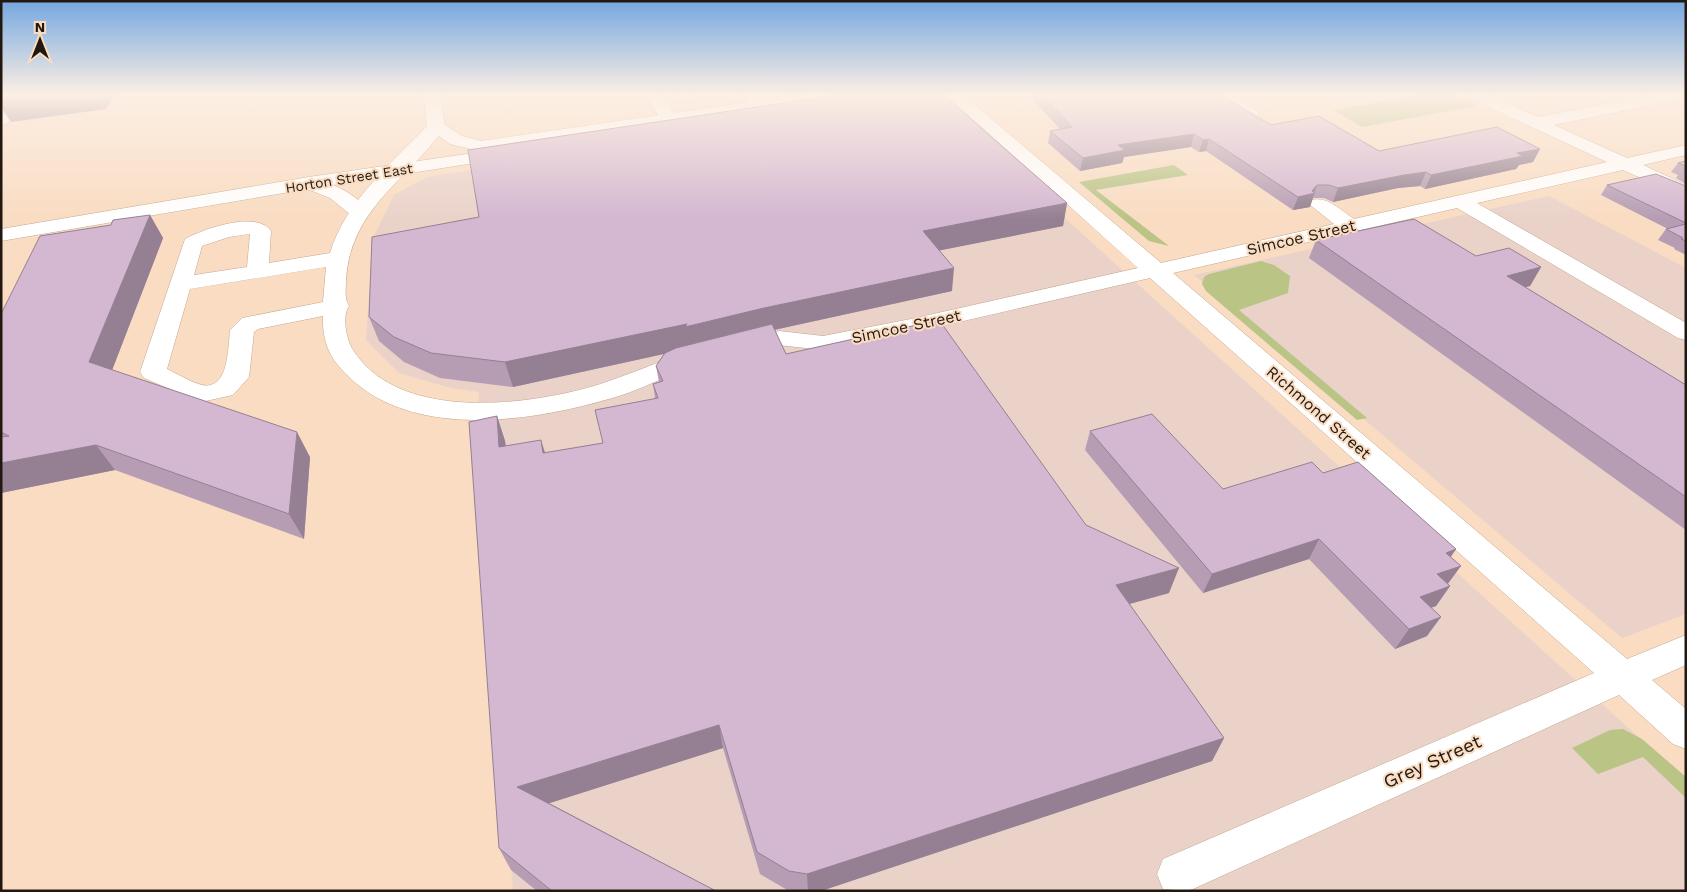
<svg xmlns="http://www.w3.org/2000/svg" width="1687" height="892" font-family="'Work Sans',sans-serif">
<style>
.industrial{fill:#ead2c9}
.green{fill:#b9c485}
.lines{fill:none;stroke-linecap:round;stroke-linejoin:round}
.minor-casing{stroke:#c3a78f;stroke-width:1}
.major-casing{stroke:#c3a78f;stroke-width:1}
.minor{fill:#fff;fill-rule:evenodd}
.major{fill:#fff;fill-rule:evenodd}
.wall{fill:#b69db4}
.shaded-wall{fill:#948092}
.building{fill:#d4b7d1;stroke:#948092}
.labels{text-anchor:middle;stroke-width:4;stroke-linejoin:round;paint-order:stroke}
.far-street-label{font-size:14px;fill:#22180f;stroke:#f9dcc2}
.street-label{font-size:16px;fill:#22180f;stroke:#f9dcc2}
.near-street-label{font-size:19px;fill:#22180f;stroke:#f9dcc2}
</style>
<rect width="100%" height="100%" fill="#f9dcc2"/>
<g class="industrial">
<polygon points="932,98 1686,780 1686,890 513,891 478,447 479,392 451,388 399,373 366,340 373,238 394,195 427,177"/>
<polygon points="1549,196 1686,268 1686,614 1622,638 1194,275"/>
</g>
<g class="green">
<polygon points="1426,94 1450,94 1477,106 1362,127 1333,110"/>
<polygon points="1174,165 1188,175 1096,190 1169,246 1149,241 1079,182"/>
<polygon points="1261,261 1274,265 1290,276 1288,293 1239,310 1367,418 1357,420 1206,291 1202,284 1204,277 1209,274"/>
<polygon points="1623,729 1642,739 1686,777 1686,798 1643,757 1598,774 1572,748 1610,730"/>
</g>
<g class="lines">
<defs>
<g id="minor">
<polygon points="12,94 28,94 7,124 1,125 1,108"/>
<path d="M424 94H440L445 127C409 179 350 208 346 280 346 288 344 299 349 306 341 317 347 343 355 353 402 421 525 406 594 386 627 376 658 361 691 352L700 355 703 360 700 365C674 372 650 385 625 394 547 419 426 441 357 384 333 364 322 347 323 316L258 329 254 332 249 377 233 395 201 402 144 378 140 372 185 239C203 229 257 210 271 231L269 263 330 253C345 202 392 163 427 126ZM250 234 247 267 194 275 202 246 229 237ZM326 267 323 302 242 318 230 330C228 347 229 391 202 385 190 382 178 374 167 369L190 289Z"/>
<polygon points="646,94 662,94 677,119 674,123 662,123"/>
<polygon points="675,94 696,94 694,97 682,100 676,98"/>
<polygon points="743,94 759,94 768,105 766,109 754,109"/>
<path d="M945 94H962L1161 263 1334 224 1309 204 1312 200C1328 196 1341 211 1354 219L1607 162 1467 97 1465 94H1486L1538 117 1658 94H1686V98L1681 99 1554 125 1627 158 1686 145V155L1643 165 1686 185V198L1623 170 1477 203 1686 323V340L1678 338 1457 208 1173 273 1627 659 1686 635V665L1652 680 1686 709V749L1673 744 1619 695 1193 889 1187 891 1163 889 1157 874 1163 859 1594 673 1150 278 911 333 823 350 779 345 742 354 733 352 730 347 733 342 779 331 823 336 911 319 1138 268Z"/>
<polygon points="1212,94 1231,94 1259,112 1257,116 1245,116"/>
</g>
<g id="major">
<polygon points="806,94 846,94 838,99 479,151 450,144 427,127 430,123 442,123 462,136 481,141"/>
<path d="M508 148 514 149 517 153 514 157 333 185C347 191 360 199 369 212L366 216 359 218 352 216 330 198 307 189 1 241V229L309 177Z"/>
</g>
</defs>
<use href="#minor" class="minor-casing"/>
<use href="#major" class="major-casing"/>
<use href="#minor" class="minor"/>
<use href="#major" class="major"/>
</g>
<g class="wall">
<polygon points="1035,94 1219,94 1271,125 1379,151 1540,149 1533,162 1519,165 1516,169 1425,189 1420,186 1398,188 1333,202 1324,198 1313,198 1310,207 1293,210 1206,151 1199,152 1191,147 1124,157 1122,163 1080,171 1048,143 1050,131 1060,129 1034,101"/>
<polygon points="1686,161 1686,184 1676,178 1678,175 1671,172 1678,163"/>
<polygon points="1607,185 1686,186 1686,255 1674,249 1675,248 1658,240 1666,229 1668,229 1601,195"/>
<polygon points="1067,203 1063,226 940,250 952,291 774,330 786,354 1086,525 1169,593 1129,604 1224,738 1212,761 821,891 789,891 760,874 723,748 549,803 716,891 537,891 511,870 499,848 497,416 505,441 506,446 545,453 603,443 655,398 653,384 659,382 656,366 664,354 513,387 440,378 404,362 379,341 369,317"/>
<polygon points="150,215 163,238 112,370 310,457 304,539 115,470 1,493 1,314"/>
<polygon points="1316,240 1476,256 1541,267 1530,286 1525,287 1686,385 1686,530 1309,258"/>
<polygon points="1090,431 1223,489 1323,473 1456,549 1451,557 1447,584 1450,586 1436,606 1431,608 1427,636 1395,649 1309,559 1203,593 1085,450"/>
</g>
<g class="shaded-wall">
<polygon points="60,94 116,94 106,109 11,122 1,107 1,101"/>
<polygon points="1194,134 1191,147 1124,157 1122,163 1080,171 1083,158 1118,145"/>
<polygon points="1209,139 1206,151 1199,152 1203,140"/>
<polygon points="1540,149 1533,162 1519,165 1516,169 1425,189 1431,175 1517,153"/>
<polygon points="1426,172 1420,186 1398,188 1333,202 1338,188 1404,175"/>
<polygon points="1317,185 1310,207 1293,210 1298,197 1312,191"/>
<polygon points="1067,203 1063,226 922,254 923,231"/>
<polygon points="150,215 163,238 106,386 89,362"/>
<polygon points="1541,267 1530,286 1496,294 1507,276"/>
<polygon points="954,268 952,291 513,387 505,362"/>
<polygon points="497,416 505,441 508,472 499,447"/>
<polygon points="297,432 310,457 304,539 289,514"/>
<polygon points="541,440 549,465 543,453"/>
<polygon points="96,445 115,470 1,493 1,463"/>
<polygon points="1319,539 1309,559 1203,593 1212,574"/>
<polygon points="1456,549 1442,569 1446,553"/>
<polygon points="1461,566 1447,585 1437,574"/>
<polygon points="1179,568 1169,593 1108,610 1116,585"/>
<polygon points="1450,586 1436,606 1406,616 1420,597"/>
<polygon points="1441,617 1427,636 1395,649 1409,629"/>
<polygon points="719,725 723,748 528,810 517,787"/>
<polygon points="1224,738 1212,761 821,891 808,891 807,874"/>
</g>
<g class="building">
<polygon points="4,94 60,94 1,101 1,97"/>
<polygon points="844,94 942,94 1067,203 923,231 954,268 764,308 685,327 687,324 505,362 431,353 394,337 369,317 372,237 479,217 468,150"/>
<polygon points="1041,94 1219,94 1271,125 1319,116 1379,151 1497,127 1540,149 1517,153 1523,156 1431,175 1426,172 1404,175 1338,188 1329,185 1317,185 1312,191 1315,193 1298,197 1209,139 1203,140 1194,134 1118,145 1125,150 1083,158 1050,131 1072,127"/>
<polygon points="1686,161 1686,166 1678,163"/>
<polygon points="1656,174 1686,186 1686,223 1607,185"/>
<polygon points="150,215 89,362 297,432 289,514 96,445 1,463 1,437 9,436 1,432 1,314 40,236 111,225 113,220"/>
<polygon points="1414,219 1476,256 1509,248 1541,267 1507,276 1686,385 1686,497 1316,240"/>
<polygon points="1686,224 1686,241 1681,239 1683,238 1666,229"/>
<polygon points="939,320 1086,525 1179,568 1116,585 1224,738 807,874 789,871 757,852 719,725 517,787 716,891 552,891 499,848 469,422 497,416 499,447 541,440 543,453 603,443 595,410 658,398 653,384 663,381 656,366 665,353 676,348 772,324 786,354"/>
<polygon points="1152,414 1223,489 1312,462 1323,473 1358,462 1456,549 1446,553 1461,566 1437,574 1450,586 1420,597 1441,617 1409,629 1319,539 1212,574 1090,431"/>
</g>
<linearGradient id="sky" x2="0" y2="1"><stop stop-color="#74a7e0"/><stop offset="0.43" stop-color="#fcefe4"/><stop offset="1" stop-color="#fcefe4" stop-opacity="0"/></linearGradient>
<rect width="1687" height="219" fill="url(#sky)"/>
<g class="labels">
<g class="far-street-label">
<text transform="translate(349 178) rotate(-9)" y="5">Horton Street East</text>
</g>
<g class="street-label">
<text transform="translate(1301 237) rotate(-13)" y="6">Simcoe Street</text>
<text transform="translate(906 326) rotate(-12)" y="6">Simcoe Street</text>
<text transform="translate(1319 412) rotate(41)" y="6">Richmond Street</text>
</g>
<g class="near-street-label">
<text transform="translate(1432 761) rotate(-24)" y="7">Grey Street</text>
</g>
</g>
<rect width="1687" height="892" fill="none" stroke="#22180f" stroke-width="5"/>
<g transform="translate(40 40)" stroke="#f9dcc2" stroke-width="4" paint-order="stroke">
<path d="M0-4L9 19L0 12L-9 19Z" fill="#22180f"/>
<text y="-8" font-size="14" font-weight="bold" text-anchor="middle" fill="#22180f">N</text>
</g>
</svg>
